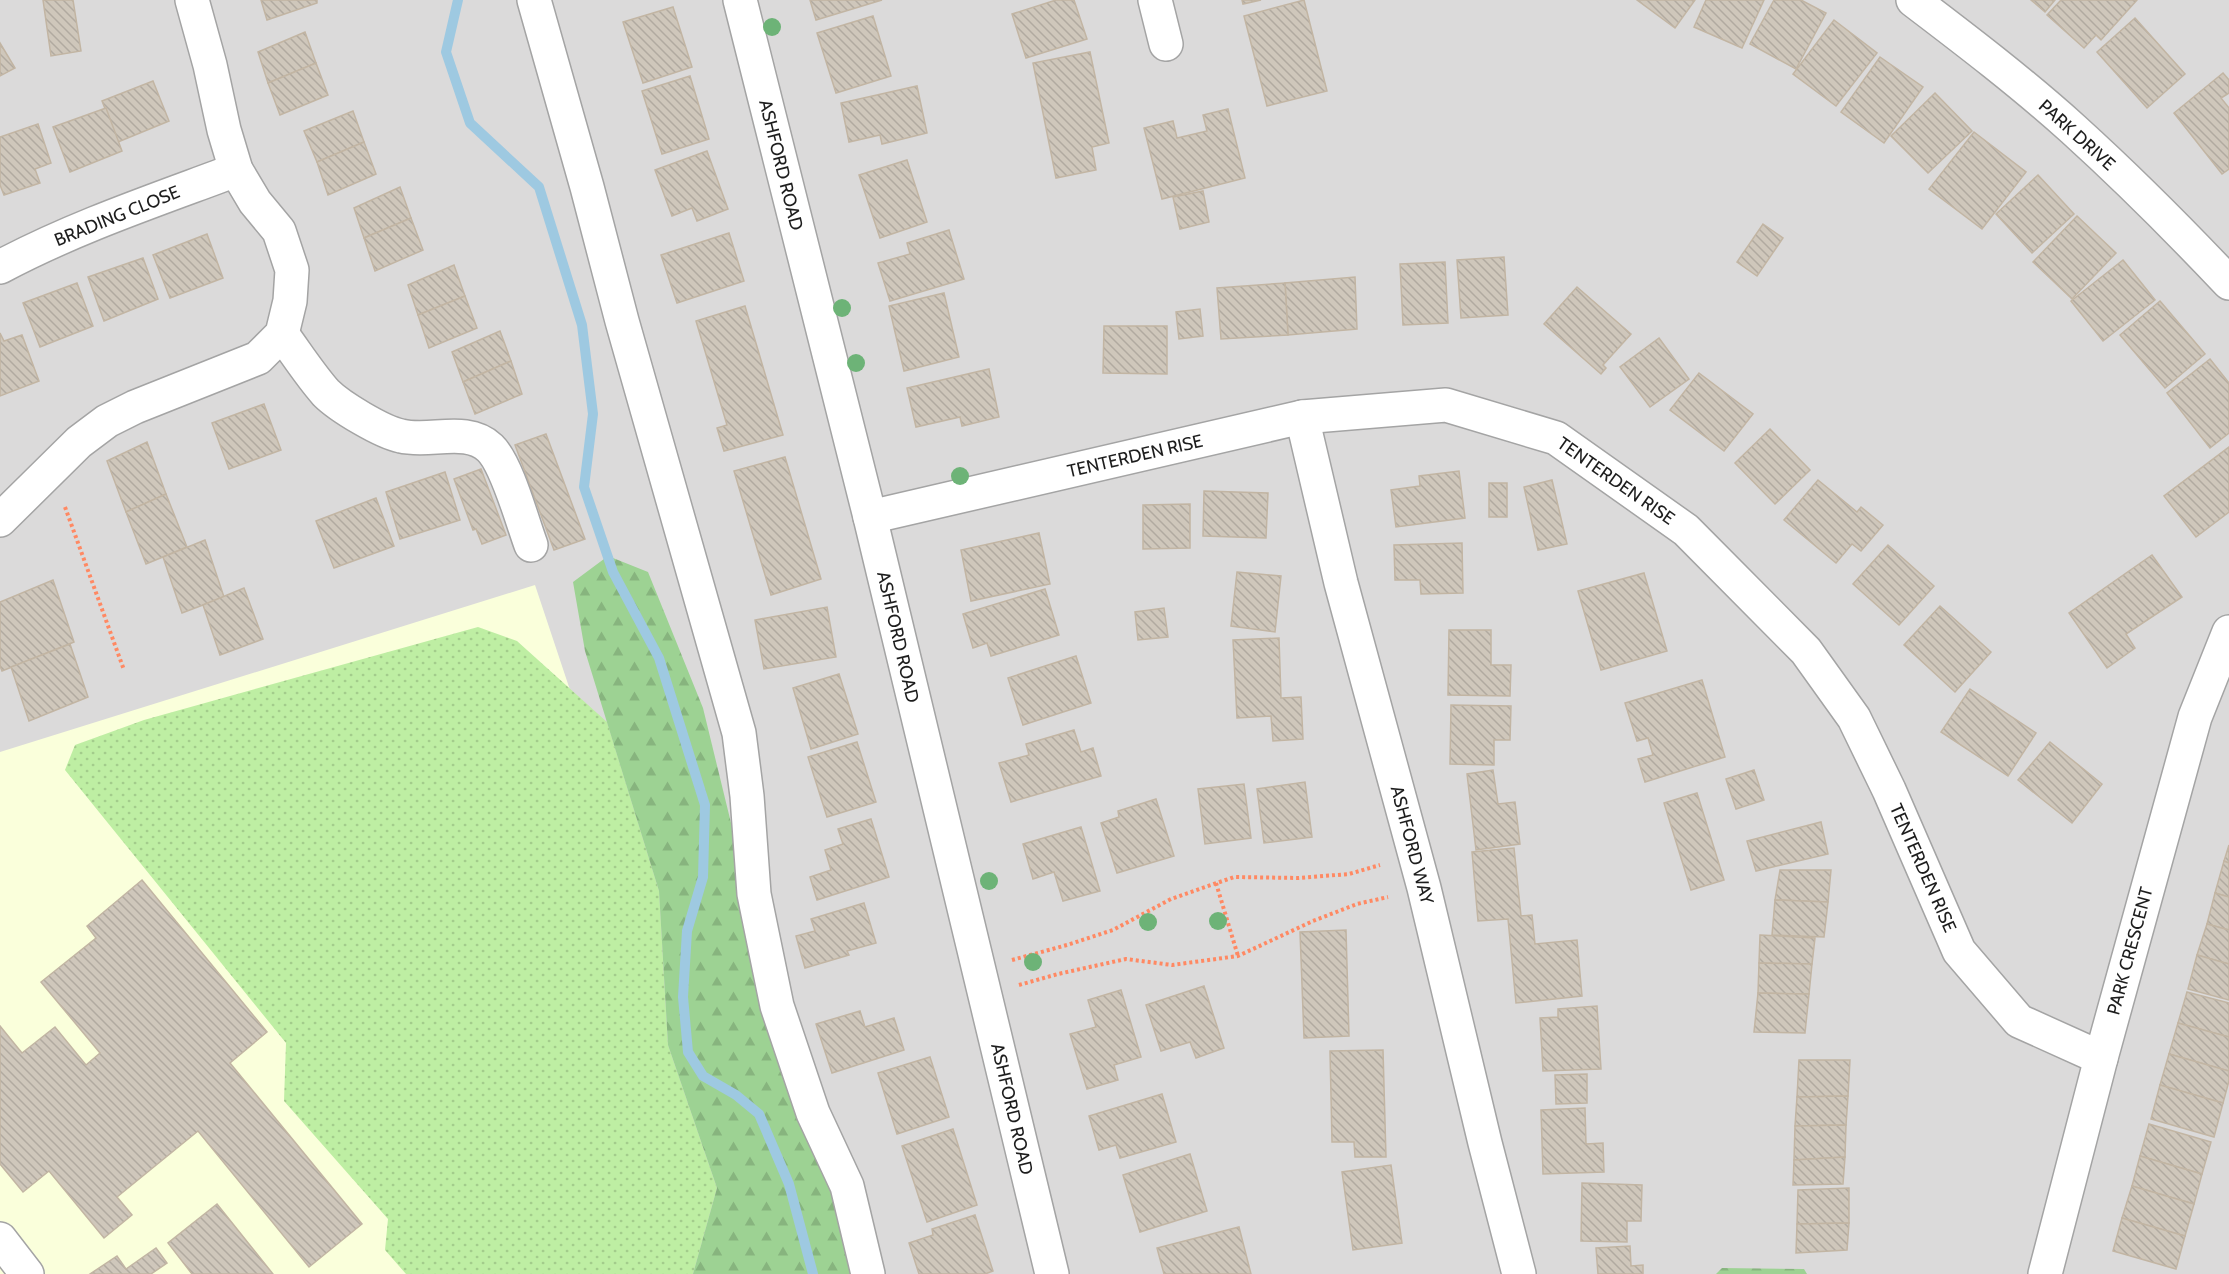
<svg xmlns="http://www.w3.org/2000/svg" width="2229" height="1274" font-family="Cabin,sans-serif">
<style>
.residential{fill:#dbdada}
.education{fill:#faffdb}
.grass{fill:url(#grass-dots)}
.forest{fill:url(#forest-firs)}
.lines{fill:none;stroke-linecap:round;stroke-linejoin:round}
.stream{stroke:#9ec9e1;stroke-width:10}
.building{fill:url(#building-back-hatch);stroke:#c2b5a3;stroke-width:1.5}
.minor-casing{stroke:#a4a4a4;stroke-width:36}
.path{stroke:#ff8963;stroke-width:4;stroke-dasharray:3 3;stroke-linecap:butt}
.minor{stroke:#fff;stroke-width:33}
.tree{fill:#6db377}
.labels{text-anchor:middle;stroke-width:4.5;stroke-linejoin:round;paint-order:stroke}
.street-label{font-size:18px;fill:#1d1d1d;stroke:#fff}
</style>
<defs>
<pattern id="grass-dots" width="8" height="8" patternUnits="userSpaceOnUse" patternTransform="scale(1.5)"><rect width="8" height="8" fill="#beeea3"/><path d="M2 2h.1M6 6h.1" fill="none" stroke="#a3cc8c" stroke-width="1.8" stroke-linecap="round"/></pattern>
<pattern id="forest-firs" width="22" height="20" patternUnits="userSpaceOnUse" patternTransform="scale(1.5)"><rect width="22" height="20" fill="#9dd293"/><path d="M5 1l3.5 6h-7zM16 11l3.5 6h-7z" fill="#87b47e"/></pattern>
<pattern id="building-back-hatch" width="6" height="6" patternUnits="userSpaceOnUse" patternTransform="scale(1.5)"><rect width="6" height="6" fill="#cfc7bb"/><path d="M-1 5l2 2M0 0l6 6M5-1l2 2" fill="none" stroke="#b1aaa0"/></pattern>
</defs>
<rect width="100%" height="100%" fill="#efede2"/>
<rect class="residential" x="0" y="0" width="2229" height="1274"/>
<polygon class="education" points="535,585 642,906 582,1274 0,1274 0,752"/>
<polygon class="grass" points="478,627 517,641 607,722 659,891 668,1045 717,1188 693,1274 406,1274 385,1250 388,1219 284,1101 286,1043 65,770 75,745 144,720"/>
<g class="forest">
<polygon points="608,556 648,572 703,708 751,905 850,1229 860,1274 693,1274 717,1188 668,1045 659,891 585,651 573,582"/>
<polygon points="1722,1268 1804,1269 1807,1274 1716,1274"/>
</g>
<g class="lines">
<polyline class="stream" points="458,0 446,52 470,123 539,187 582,325 593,414 584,487 613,572 659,658 705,805 703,877 687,931 683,997 688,1052 703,1076 736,1095 759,1114 789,1184 813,1274"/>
</g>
<g class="building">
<polygon points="43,0 73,0 81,51 51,56"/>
<polygon points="261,0 317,0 317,3 267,20"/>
<polygon points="810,0 882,0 816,20"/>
<polygon points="1056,0 1074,0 1087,39 1026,58 1012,14"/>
<polygon points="1242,0 1261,0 1243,4"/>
<polygon points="1304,0 1327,91 1267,106 1244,16"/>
<polygon points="1637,0 1695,0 1675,28"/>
<polygon points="1706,0 1764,0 1742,48 1694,27"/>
<polygon points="1774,0 1801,0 1826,13 1796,69 1750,44"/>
<polygon points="2031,0 2055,0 2045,12"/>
<polygon points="2061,0 2137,0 2101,40 2096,35 2084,48 2047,15"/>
<polygon points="673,7 692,67 643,83 623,22"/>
<polygon points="873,16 891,76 836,93 817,33"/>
<polygon points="2135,18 2185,74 2147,108 2097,52"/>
<polygon points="1834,20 1877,53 1836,106 1793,74"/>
<polygon points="305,32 316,63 268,83 258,52"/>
<polygon points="0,43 15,68 0,76"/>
<polygon points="1090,52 1109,143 1092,147 1096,170 1056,178 1033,63"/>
<polygon points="1880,57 1923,87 1884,143 1841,112"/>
<polygon points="316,63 328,95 280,115 268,83"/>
<polygon points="2223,73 2229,80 2229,93 2221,98 2229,108 2229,169 2222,174 2174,113"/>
<polygon points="690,76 709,139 662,154 642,91"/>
<polygon points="153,81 169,121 118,142 102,101"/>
<polygon points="917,86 927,133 882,144 880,135 849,142 841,103"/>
<polygon points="1935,93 1972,131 1928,173 1891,136"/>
<polygon points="106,108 122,151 70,172 53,127"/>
<polygon points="1228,109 1245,178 1162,199 1144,128 1173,121 1177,138 1207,131 1203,115"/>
<polygon points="353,111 364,142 317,162 304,131"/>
<polygon points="38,124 51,163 35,169 40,183 4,195 0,185 0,137"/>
<polygon points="1974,132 2026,172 1982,229 1929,189"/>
<polygon points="364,142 376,174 328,195 317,162"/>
<polygon points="707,151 728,209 697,221 692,208 672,216 655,170"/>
<polygon points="907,160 927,222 880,238 859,175"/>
<polygon points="2038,175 2074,214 2032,253 1996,214"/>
<polygon points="400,187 411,218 364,238 354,208"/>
<polygon points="1203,191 1209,222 1180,229 1173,197"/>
<polygon points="2077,216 2116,253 2072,299 2033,262"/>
<polygon points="411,218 423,250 375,271 364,238"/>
<polygon points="1763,224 1783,238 1757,276 1737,262"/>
<polygon points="949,230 964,279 890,301 878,263 910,254 907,243"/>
<polygon points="729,233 744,281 677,303 661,255"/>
<polygon points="207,234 223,278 170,298 153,255"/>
<polygon points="1504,257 1508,315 1461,318 1457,260"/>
<polygon points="143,258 158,299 104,321 88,277"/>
<polygon points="2123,260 2155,300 2103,341 2071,301"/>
<polygon points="1445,262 1448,323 1403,325 1400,264"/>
<polygon points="454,265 465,296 418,315 408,285"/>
<polygon points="1355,277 1357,329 1288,335 1285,283"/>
<polygon points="77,283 93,326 40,347 23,303"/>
<polygon points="1285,283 1288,335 1221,339 1217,288"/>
<polygon points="1577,287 1631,334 1603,365 1606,368 1601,374 1544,324"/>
<polygon points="944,293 959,357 904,371 889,306"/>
<polygon points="465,296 477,328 429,348 418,315"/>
<polygon points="2160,301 2205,354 2165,388 2120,335"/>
<polygon points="745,306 783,435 724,451 717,428 727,425 696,321"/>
<polygon points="1200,309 1203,336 1179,339 1176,312"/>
<polygon points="1104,326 1167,326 1167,374 1103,373"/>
<polygon points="500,331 511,361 463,382 452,352"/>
<polygon points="0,333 4,341 22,335 39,381 0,396"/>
<polygon points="1659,338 1689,379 1650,407 1620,367"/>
<polygon points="2210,359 2229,383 2229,433 2210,448 2167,393"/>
<polygon points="511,361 522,394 475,414 463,382"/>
<polygon points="989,369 999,417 962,426 960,417 916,427 907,388"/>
<polygon points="1699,373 1753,414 1724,451 1670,410"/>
<polygon points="264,404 281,450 229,469 212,423"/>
<polygon points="1770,429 1810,470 1775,504 1735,463"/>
<polygon points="546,434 585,539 554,550 515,445"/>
<polygon points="147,442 166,494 126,512 107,461"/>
<polygon points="2229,447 2229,512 2196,537 2164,496"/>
<polygon points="785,457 821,579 771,595 734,471"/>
<polygon points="481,469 506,535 482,544 476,529 473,530 454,479"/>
<polygon points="1459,471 1465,518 1396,527 1391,490 1420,486 1419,476"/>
<polygon points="445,472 460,520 400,539 386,492"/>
<polygon points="1552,480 1567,544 1538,550 1524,487"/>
<polygon points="1818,480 1857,512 1861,507 1883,525 1861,551 1852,544 1836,563 1784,520"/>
<rect x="1489" y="483" width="18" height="34"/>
<polygon points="1204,491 1268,493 1266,538 1203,536"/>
<polygon points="166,494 187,547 146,564 126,512"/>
<polygon points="376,498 394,546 334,568 316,521"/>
<polygon points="1190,504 1190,548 1143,549 1143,505"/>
<polygon points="1039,533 1050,584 971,601 961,550"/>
<polygon points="205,540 224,597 182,613 163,557"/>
<polygon points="1462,543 1463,593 1421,594 1420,580 1395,580 1394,545"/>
<polygon points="1888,545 1934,586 1899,625 1853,584"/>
<polygon points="2152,555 2182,597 2126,634 2135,648 2107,668 2069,613"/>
<polygon points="1237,572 1281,576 1275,632 1231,626"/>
<polygon points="1644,573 1667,651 1601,670 1578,591"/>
<polygon points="53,580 74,642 2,671 0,666 0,602"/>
<polygon points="244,588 263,639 220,655 203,605"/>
<polygon points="1045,589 1059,635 991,656 987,643 973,648 963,614"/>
<polygon points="1940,606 1991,652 1955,692 1904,645"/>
<polygon points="827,607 836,657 764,669 755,620"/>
<polygon points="1164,608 1168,637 1138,640 1135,612"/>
<polygon points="1449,630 1491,630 1491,665 1511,665 1510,696 1448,695"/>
<polygon points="1279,638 1281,698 1301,697 1303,739 1273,741 1271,716 1237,718 1233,640"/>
<polygon points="70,644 88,697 29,721 11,667"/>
<polygon points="1076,656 1091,703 1023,725 1008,678"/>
<polygon points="839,674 858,734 811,749 793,688"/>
<polygon points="1702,680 1725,757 1645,782 1638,759 1653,755 1648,738 1637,741 1625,703"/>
<polygon points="1970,689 2036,733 2008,776 1941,732"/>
<polygon points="1451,705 1511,706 1510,740 1494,740 1494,765 1450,764"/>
<polygon points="1074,730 1081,752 1093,748 1101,776 1011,802 999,763 1029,755 1026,744"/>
<polygon points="857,742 876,802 827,817 808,757"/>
<polygon points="2050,742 2102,784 2072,823 2018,780"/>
<polygon points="1493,770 1498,804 1515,802 1520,844 1476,850 1467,774"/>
<polygon points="1754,770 1764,800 1736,809 1726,779"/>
<polygon points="1305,782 1312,837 1264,843 1257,789"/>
<polygon points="1244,784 1251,838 1205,844 1198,789"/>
<polygon points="1697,793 1724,880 1691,890 1664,803"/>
<polygon points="1156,799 1174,856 1117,873 1101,823 1119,817 1118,811"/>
<polygon points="871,819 889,877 817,900 810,877 831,870 825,850 843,844 838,829"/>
<polygon points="1821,822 1828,854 1756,871 1747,841"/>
<polygon points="1081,827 1100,891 1063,901 1054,872 1033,879 1023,844"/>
<polygon points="2229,845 2229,863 2224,861"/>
<polygon points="1514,848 1521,916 1532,915 1535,944 1577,940 1582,996 1516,1003 1508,919 1478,921 1472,852"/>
<polygon points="2224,861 2229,863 2229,897 2215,893"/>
<polygon points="1780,870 1831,870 1828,902 1775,900"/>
<polygon points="142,880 267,1032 230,1063 362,1224 309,1267 198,1131 117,1197 132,1215 104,1238 49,1171 23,1192 0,1164 0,1026 22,1053 55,1027 86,1065 100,1053 41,982 96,938 87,926"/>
<polygon points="2215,893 2229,897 2229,930 2207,924"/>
<polygon points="1775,900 1828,902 1824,937 1772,935"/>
<polygon points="864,903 876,943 847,951 849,955 805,968 796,936 815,931 811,919"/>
<polygon points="2207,924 2229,930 2229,964 2197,955"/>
<polygon points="1346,930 1349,1036 1304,1038 1300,932"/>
<polygon points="1760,935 1815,938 1812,964 1759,963"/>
<polygon points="2197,955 2229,964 2229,1000 2188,989"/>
<polygon points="1759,963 1812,964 1809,994 1758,993"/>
<polygon points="1204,986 1224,1048 1196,1058 1190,1042 1161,1051 1146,1005"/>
<polygon points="1121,990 1141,1057 1114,1065 1118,1080 1087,1089 1070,1034 1096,1027 1088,1000"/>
<polygon points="2187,992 2229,1003 2229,1037 2178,1023"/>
<polygon points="1758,993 1809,994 1805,1033 1754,1032"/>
<polygon points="1597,1006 1601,1069 1543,1071 1540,1018 1558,1017 1558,1009"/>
<polygon points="860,1011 865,1027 894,1018 904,1050 832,1073 816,1024"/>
<polygon points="2178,1023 2229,1037 2229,1071 2169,1054"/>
<polygon points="1383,1050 1386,1157 1355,1157 1354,1142 1332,1142 1330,1051"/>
<polygon points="2169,1054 2229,1071 2229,1081 2223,1103 2160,1085"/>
<polygon points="930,1057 949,1117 897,1134 878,1073"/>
<polygon points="1799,1060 1850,1060 1848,1096 1797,1097"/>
<polygon points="1587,1074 1587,1103 1556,1104 1555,1075"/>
<polygon points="2160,1085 2223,1103 2214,1137 2151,1119"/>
<polygon points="1162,1094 1176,1142 1120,1158 1116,1145 1099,1150 1089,1116"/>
<polygon points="1848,1096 1846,1125 1795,1126 1797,1097"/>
<polygon points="1585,1108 1586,1144 1603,1143 1604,1172 1543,1174 1541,1110"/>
<polygon points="2149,1124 2211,1142 2202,1174 2140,1156"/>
<polygon points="1846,1125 1845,1157 1794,1160 1795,1126"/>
<polygon points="953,1129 977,1205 927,1222 902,1146"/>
<polygon points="1190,1154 1207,1211 1140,1232 1123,1175"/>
<polygon points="2140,1156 2202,1174 2194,1204 2132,1186"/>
<polygon points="1845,1157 1843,1184 1793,1185 1794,1160"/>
<polygon points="1391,1165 1402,1243 1353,1250 1342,1172"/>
<polygon points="1582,1183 1642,1185 1641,1221 1627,1221 1627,1242 1581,1241"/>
<polygon points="2132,1186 2194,1204 2185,1236 2122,1218"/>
<polygon points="1849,1188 1849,1223 1797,1224 1798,1190"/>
<polygon points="217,1204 273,1274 192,1274 168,1243"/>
<polygon points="975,1215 993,1271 985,1274 919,1274 909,1243 933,1235 932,1229"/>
<polygon points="2122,1218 2185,1236 2176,1269 2113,1251"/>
<polygon points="1849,1223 1847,1250 1796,1253 1797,1224"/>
<polygon points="1239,1227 1251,1274 1164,1274 1157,1248"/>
<polygon points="1630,1246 1631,1266 1643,1265 1643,1274 1598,1274 1596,1248"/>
<polygon points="156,1248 167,1263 151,1274 90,1274 117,1256 126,1269"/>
</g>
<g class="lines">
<defs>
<g id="minor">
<polyline points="534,0 587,187 622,321 739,733 747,796 754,894 777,1006 813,1113 847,1186 868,1274"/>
<polyline points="740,0 870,517 1052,1274"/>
<polyline points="1155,0 1166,44"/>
<path d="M1913 0C1967 41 2022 83 2073 129 2127 178 2179 230 2229 283"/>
<path d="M0 267C75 227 156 200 236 170"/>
<path d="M282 334C296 353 310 375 326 393 340 407 382 432 401 436 430 443 467 426 490 448 507 464 522 521 531 545"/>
<polyline points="1302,417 1341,583 1424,888 1485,1143 1519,1274"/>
<polyline points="870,517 1302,417 1446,405 1556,438 1686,530 1806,651 1854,718 1889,790 1959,951 2019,1021 2101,1058"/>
<polyline points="0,520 79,442 107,421 135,407 258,358 282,334 290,301 292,270 279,231 255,202 236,170 224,130 210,65 192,0"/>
<polyline points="0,1239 27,1274"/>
<polyline points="2045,1274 2101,1058 2195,717 2229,632"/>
</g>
</defs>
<use href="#minor" class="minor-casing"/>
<g class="path">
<polyline points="65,507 124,670"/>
<polyline points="1216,883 1238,956"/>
<polyline points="1012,960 1067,945 1113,930 1171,899 1234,877 1299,878 1349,874 1380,865"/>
<polyline points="1019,985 1058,974 1126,959 1172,965 1238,956 1313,921 1357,904 1388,897"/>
</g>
<use href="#minor" class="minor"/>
</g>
<g class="tree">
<circle cx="772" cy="27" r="9"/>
<circle cx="842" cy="308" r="9"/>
<circle cx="856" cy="363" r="9"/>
<circle cx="960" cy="476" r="9"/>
<circle cx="989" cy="881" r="9"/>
<circle cx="1218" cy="921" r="9"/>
<circle cx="1148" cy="922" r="9"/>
<circle cx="1033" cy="962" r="9"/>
</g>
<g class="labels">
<g class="street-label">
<text transform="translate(2077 135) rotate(42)" y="6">PARK DRIVE</text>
<text transform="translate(781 165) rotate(76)" y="6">ASHFORD ROAD</text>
<text transform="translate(117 216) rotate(-22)" y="6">BRADING CLOSE</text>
<text transform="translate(1135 456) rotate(-13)" y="6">TENTERDEN RISE</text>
<text transform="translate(1616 481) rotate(35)" y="6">TENTERDEN RISE</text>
<text transform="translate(898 637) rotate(77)" y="6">ASHFORD ROAD</text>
<text transform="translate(1412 845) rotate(75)" y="6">ASHFORD WAY</text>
<text transform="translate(1923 868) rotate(66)" y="6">TENTERDEN RISE</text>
<text transform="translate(2130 951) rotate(-75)" y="6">PARK CRESCENT</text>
<text transform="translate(1012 1109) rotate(77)" y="6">ASHFORD ROAD</text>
</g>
</g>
</svg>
